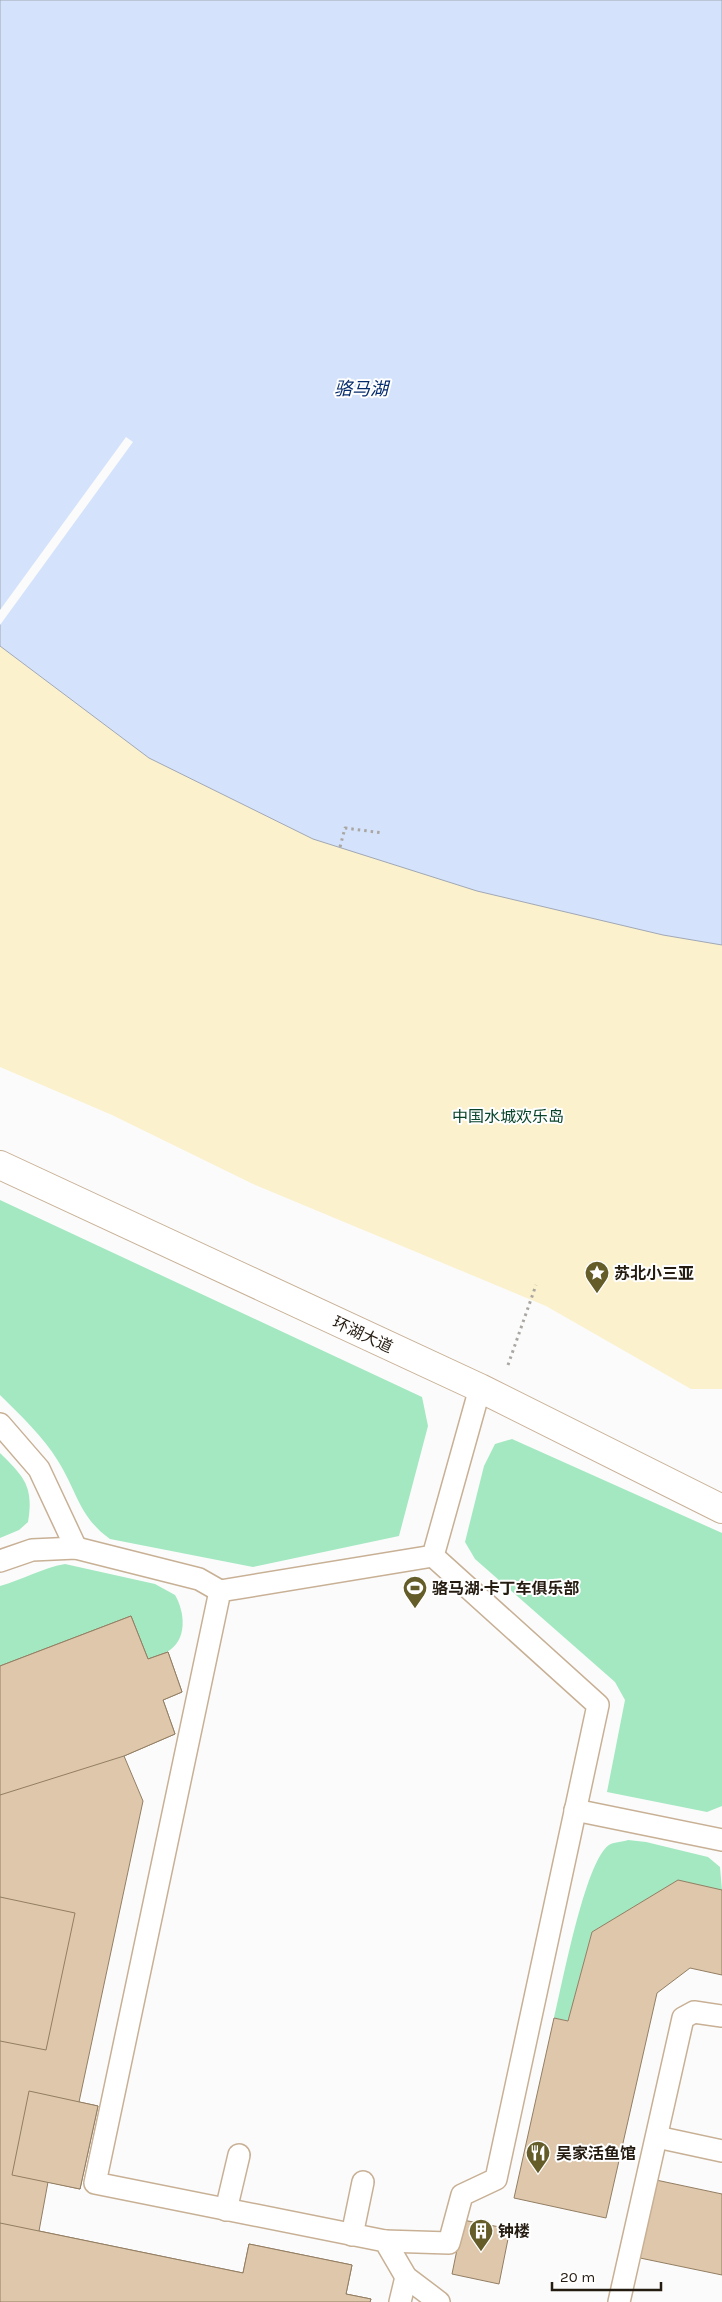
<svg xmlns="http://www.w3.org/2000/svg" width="722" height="2302" font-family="Karla,'Noto Sans SC',sans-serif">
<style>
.green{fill:#a3e8c1}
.sand{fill:#fbf1cc}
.water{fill:#d4e3fb;stroke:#a0a7b5}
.pier{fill:#fbfbfb}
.building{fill:#dec7aa;stroke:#937e63}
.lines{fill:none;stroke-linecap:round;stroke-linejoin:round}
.lane-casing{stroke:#c8b095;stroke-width:24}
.secondary-casing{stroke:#c8b095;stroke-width:30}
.path{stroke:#aaa6a2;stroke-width:3;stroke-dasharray:2.5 4;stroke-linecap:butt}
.lane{stroke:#fff;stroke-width:21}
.secondary{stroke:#fff;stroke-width:28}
.labels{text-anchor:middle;stroke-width:4;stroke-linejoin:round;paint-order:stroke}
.park-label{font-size:16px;fill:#08432a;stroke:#fff}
.poi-label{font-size:16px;font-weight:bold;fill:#251c11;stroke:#fff;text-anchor:start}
.street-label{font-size:16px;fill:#251c11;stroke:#fff}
.water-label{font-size:18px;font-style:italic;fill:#042b6c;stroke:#fff}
</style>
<rect width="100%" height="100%" fill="#fbfbfb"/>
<g class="green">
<path d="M0 1200 422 1397 428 1426 399 1536 253 1567 110 1539C79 1517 77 1491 58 1461 43 1436 20 1415 0 1395Z"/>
<polygon points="512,1439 722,1533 722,1806 707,1812 607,1792 625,1700 615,1682 475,1559 465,1542 484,1466 495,1444"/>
<path d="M0 1453C24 1477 34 1486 28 1522L19 1530 0 1538Z"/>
<path d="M65 1564 155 1584 175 1595C185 1612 188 1640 167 1652 161 1655 154 1657 148 1659L131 1617 0 1666V1586C22 1580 42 1568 65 1564Z"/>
<path d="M628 1840 646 1842 708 1857 720 1867 722 1890 592 1932 568 2021 554 2018C562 1986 585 1861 609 1845 613 1842 622 1842 628 1840Z"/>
</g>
<polygon class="sand" points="0,646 149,758 313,838 477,891 663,935 722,945 722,1389 691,1389 546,1306 253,1184 112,1115 0,1067"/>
<polygon class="water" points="0,0 722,0 722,945 663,935 477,891 313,839 149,758 0,646"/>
<polygon class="pier" points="126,437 133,442 0,625 0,610"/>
<g class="building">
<polygon points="131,1616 148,1659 168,1652 182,1692 163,1700 175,1734 124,1756 143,1801 79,2102 98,2106 80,2189 48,2182 39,2231 243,2273 249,2244 352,2265 346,2294 371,2299 370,2302 0,2302 0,1666"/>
<polygon points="131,1616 148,1659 168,1652 182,1692 163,1700 175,1734 124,1756 0,1795 0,1666"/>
<polygon points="678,1880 722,1890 722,1975 690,1968 657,1993 606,2218 514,2198 554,2018 568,2021 592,1932"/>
<polygon points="0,1897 75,1913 46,2050 0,2041"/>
<polygon points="29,2091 98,2106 80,2189 12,2175"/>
<polygon points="656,2180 722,2194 722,2275 640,2258"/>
<polygon points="463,2220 510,2229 499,2284 452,2274"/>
<polygon points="0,2223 243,2273 249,2244 352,2265 346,2294 371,2299 370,2302 0,2302"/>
</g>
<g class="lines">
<defs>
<g id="lane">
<polyline points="0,1424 39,1469 76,1548"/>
<polyline points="0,1561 32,1550 76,1548 199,1579 220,1591"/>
<polyline points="575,1810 722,1840"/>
<polyline points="657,2137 722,2151"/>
<polyline points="226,2210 239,2155"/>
<polyline points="352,2235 363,2182"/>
<polyline points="385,2241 449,2243 462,2195 496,2179 598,1705 433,1556"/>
<polyline points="400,2302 406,2277"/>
<polyline points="439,2302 406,2277 385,2241 95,2183 220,1591 433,1556 480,1388"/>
<polyline points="619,2302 683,2018 694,2012 722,2016"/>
</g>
<polyline id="secondary" points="0,1165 480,1388 722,1509"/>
</defs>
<use href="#lane" class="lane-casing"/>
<use href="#secondary" class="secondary-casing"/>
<g class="path">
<polyline points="340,847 345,828 383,833"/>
<polyline points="508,1365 536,1285"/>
</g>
<use href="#lane" class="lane"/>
<use href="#secondary" class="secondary"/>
</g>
<defs>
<symbol id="sight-pin" viewBox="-11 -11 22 30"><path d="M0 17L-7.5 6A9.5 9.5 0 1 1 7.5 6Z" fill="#645c29" stroke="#fff"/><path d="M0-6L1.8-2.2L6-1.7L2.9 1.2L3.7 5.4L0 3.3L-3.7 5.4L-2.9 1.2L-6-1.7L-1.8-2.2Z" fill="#fff"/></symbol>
<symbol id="stadium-pin" viewBox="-11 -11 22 30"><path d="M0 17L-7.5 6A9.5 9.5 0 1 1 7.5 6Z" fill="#645c29" stroke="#fff"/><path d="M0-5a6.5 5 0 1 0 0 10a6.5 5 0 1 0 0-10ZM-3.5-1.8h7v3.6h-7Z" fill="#fff"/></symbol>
<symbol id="restaurant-pin" viewBox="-11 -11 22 30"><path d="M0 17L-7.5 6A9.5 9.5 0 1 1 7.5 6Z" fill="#645c29" stroke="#fff"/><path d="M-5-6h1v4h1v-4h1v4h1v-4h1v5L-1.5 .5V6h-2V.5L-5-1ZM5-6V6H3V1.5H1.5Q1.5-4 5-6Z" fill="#fff"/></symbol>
<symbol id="building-pin" viewBox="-11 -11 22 30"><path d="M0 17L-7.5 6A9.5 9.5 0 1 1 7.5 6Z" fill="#645c29" stroke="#fff"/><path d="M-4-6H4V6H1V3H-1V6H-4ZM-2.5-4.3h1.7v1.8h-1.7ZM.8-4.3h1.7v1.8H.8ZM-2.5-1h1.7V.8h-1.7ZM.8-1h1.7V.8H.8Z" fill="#fff"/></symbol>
</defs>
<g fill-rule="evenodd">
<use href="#sight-pin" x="583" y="1259" width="28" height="38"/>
<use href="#stadium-pin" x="401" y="1574" width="28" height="38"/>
<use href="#restaurant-pin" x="524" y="2139" width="28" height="38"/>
<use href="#building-pin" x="467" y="2217" width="28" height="38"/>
</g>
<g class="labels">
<g class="park-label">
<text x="508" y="1122">中国水城欢乐岛</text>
</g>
<g class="poi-label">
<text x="614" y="1279">苏北小三亚</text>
<text x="432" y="1594">骆马湖·卡丁车俱乐部</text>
<text x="556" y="2159">吴家活鱼馆</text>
<text x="498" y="2237">钟楼</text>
</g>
<g class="street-label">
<text transform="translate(363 1334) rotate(25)" y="6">环湖大道</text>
</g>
<g class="water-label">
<text x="361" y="395">骆马湖</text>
</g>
</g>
<path d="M552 2282v8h109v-8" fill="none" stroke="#251c11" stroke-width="2.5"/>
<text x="560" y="2282" font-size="15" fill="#251c11" stroke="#ffffff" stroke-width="4" paint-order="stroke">20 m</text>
</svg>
